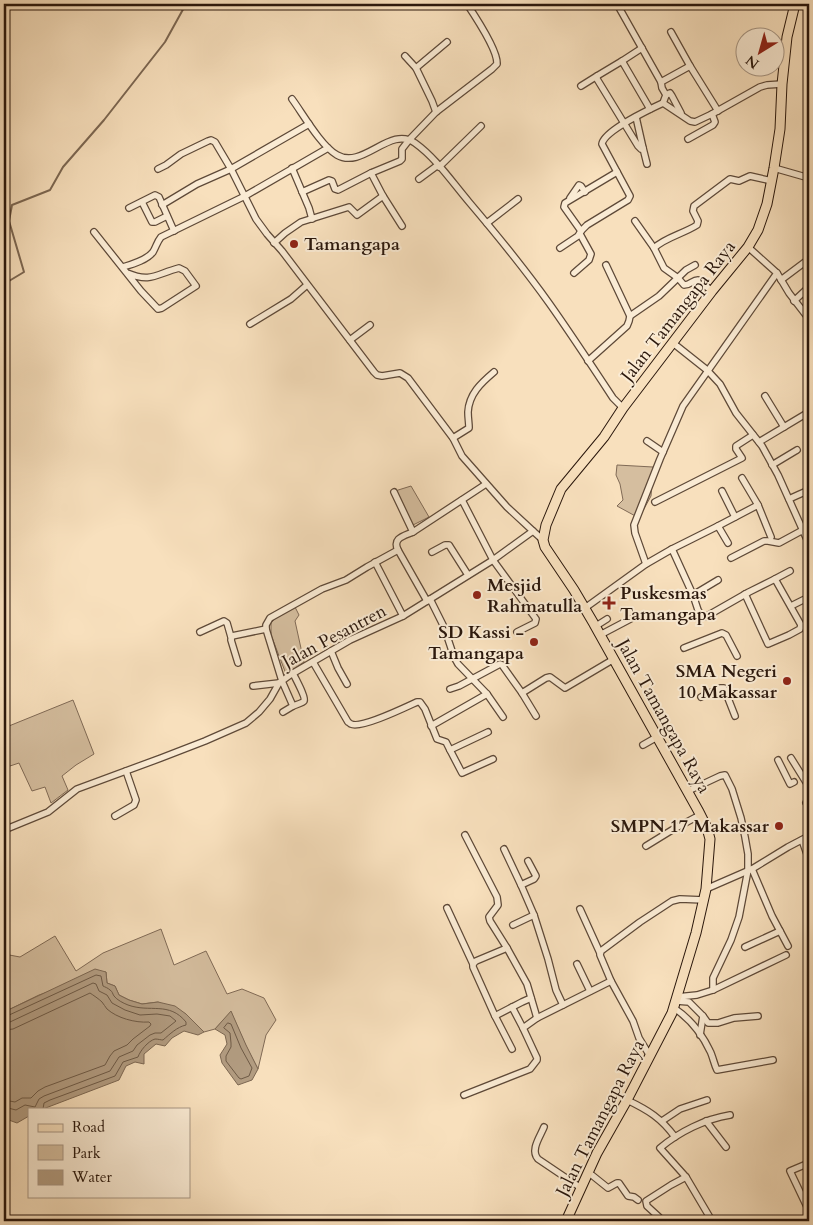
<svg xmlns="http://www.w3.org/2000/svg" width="813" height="1225" font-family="Cardo,serif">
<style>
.green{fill:#d5be9f;stroke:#806a56}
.water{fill:#b29c81;stroke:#7c6752}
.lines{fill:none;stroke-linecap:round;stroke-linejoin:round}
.shore{stroke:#6e5a46;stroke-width:1}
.stream{stroke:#7c6752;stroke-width:2}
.street-casing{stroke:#5e4938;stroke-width:8}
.primary-casing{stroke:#2a170c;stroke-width:11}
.street{stroke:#faebd4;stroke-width:5.5}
.primary{stroke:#f8e0bd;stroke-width:9}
.poi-dot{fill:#8f2418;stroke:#faebd4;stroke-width:2}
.labels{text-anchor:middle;stroke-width:4;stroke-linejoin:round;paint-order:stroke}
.poi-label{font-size:18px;font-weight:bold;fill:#2a170c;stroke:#faebd4;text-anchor:start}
.street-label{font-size:18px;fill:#2a170c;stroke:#faebd4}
</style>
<rect width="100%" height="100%" fill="#f8e0bd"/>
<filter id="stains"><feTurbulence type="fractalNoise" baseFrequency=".004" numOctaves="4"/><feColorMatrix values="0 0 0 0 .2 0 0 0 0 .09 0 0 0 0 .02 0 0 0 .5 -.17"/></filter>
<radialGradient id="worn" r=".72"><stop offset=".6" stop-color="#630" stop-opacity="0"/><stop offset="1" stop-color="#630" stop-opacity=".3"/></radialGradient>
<g class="green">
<polygon points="617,465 653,467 651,496 639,518 617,506 623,500 620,484 616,475"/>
<polygon points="411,486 429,517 411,526 395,491"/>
<polygon points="295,607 299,615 295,621 304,662 286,674 271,635 271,623 277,617"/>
<polygon points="73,700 94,754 76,765 62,776 68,790 51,803 45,787 32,791 19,763 4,768 4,728"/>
<polygon points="161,929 174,965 206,951 227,994 242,989 264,998 276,1020 266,1035 258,1069 246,1046 231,1012 215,1029 204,1032 186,1014 158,1002 142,1004 129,1000 119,995 115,986 107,983 106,972 39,995 4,1012 4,954 20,957 55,936 76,971 103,953"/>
</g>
<g class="water">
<polygon points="95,969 106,972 107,983 115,986 119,995 129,1000 142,1004 158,1002 175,1006 186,1014 204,1032 198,1035 184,1031 172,1038 165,1046 156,1044 144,1054 144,1064 135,1062 126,1066 119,1080 43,1109 29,1109 29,1116 17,1123 6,1119 4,1117 4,1012"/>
<polygon points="231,1011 246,1045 258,1069 252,1080 238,1085 222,1063 220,1055 227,1044 225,1035 215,1029"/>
</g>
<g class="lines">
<g class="shore">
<path d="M4 1017 7 1016 96 975 101 976 103 986C105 987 108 988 110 990 113 992 112 993 114 996 117 1000 123 1003 128 1005 150 1013 169 1001 186 1022V1025C177 1027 170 1034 163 1040 161 1040 158 1039 155 1039 148 1041 140 1051 138 1057L123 1062 115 1076 50 1100 44 1103 43 1109"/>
<polyline points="4,1023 10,1022 93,983 96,984 99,991 107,995 112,1003 125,1010 140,1015 157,1014 170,1016 176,1021 161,1033 155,1033 150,1035 137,1045 133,1051 119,1057 110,1071 44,1096 39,1099 35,1107 25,1105 16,1110 4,1107"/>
<polygon points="228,1023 231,1024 241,1048 252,1068 249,1076 241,1079 239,1078 226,1061 226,1056 231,1047 231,1043 230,1033 224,1028"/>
<path d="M4 1030 13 1029 90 993C93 995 99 999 102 1002 104 1004 105 1007 107 1009 117 1018 135 1023 149 1022L151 1024 150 1026 133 1039 127 1045 114 1051 110 1056 105 1065 45 1087 38 1091 31 1098H22L15 1102 4 1100"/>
</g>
<polyline class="stream" points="4,284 24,272 9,221 12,205 50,190 63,167 104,120 165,42 186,4"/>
<defs>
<g id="street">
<polyline points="617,4 661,82"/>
<polyline points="671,32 690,66"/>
<polyline points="405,56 416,68 432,101 436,112"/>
<polyline points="622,61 642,48"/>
<polyline points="416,68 447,42"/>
<polyline points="581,86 597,76"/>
<polyline points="666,95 670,93 672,96 681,113"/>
<path d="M292 99C303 114 321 146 337 155 363 170 390 125 415 143 436 158 452 182 469 202 497 235 524 268 549 303 571 334 592 366 613 398L623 408"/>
<polyline points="663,103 666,95 662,88 661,82 690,66 718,111"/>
<polyline points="636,117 643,148 641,149 638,146 597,79 597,76 622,61 650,109"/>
<polyline points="688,139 713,125 715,122 712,114"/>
<polyline points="643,148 647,164"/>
<polyline points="439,167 481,126"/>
<polyline points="292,168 309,208 312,219"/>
<polyline points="774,168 809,178"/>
<polyline points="158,169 166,165 181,154 208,141 211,140 215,142 231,169 256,219 267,234 282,251 374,372 377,375 382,376 400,373 408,378 453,438 462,456 507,507 533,531"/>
<polyline points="419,179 438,165"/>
<polyline points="302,192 329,180 332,181 335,189 338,190 371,173"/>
<polyline points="570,198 579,185 581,186 585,192"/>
<polyline points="142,202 152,222 155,222 167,216"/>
<polyline points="162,205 197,184 231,169 309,124"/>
<polyline points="129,208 155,195 159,197 174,231"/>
<polyline points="809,213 809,214"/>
<path d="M635 221 654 248 664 268 678 278 684 285C691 285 692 280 698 280L712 291"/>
<polyline points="487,223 518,199"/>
<path d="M402 226 383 196 371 173 400 161 402 159V149L409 140 436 112 492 69 497 64C498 51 475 16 467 4"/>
<polyline points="581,231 564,207 565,203 617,172"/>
<path d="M94 232 141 291 158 309 162 308 196 286 185 271 179 268C156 274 151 283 127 273"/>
<polyline points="274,243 285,233 301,222 349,207 357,215 383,196"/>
<path d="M560 248 578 236 581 231 587 225 628 200 630 196 602 144C604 131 650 109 663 103L690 121 695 122 712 114 760 87 767 85 782 84"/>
<path d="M654 248C666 237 683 234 697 225L698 221 693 211 694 206 730 179 739 181 750 176 772 181"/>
<polyline points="606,265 630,316"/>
<path d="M123 267C133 264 147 260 153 252 156 247 157 242 161 237L245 196 328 148"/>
<polyline points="574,273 589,260 591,254 580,234"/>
<polyline points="777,273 789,293 809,319"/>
<polyline points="781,280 809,259"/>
<polyline points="794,301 809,287"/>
<polyline points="250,324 291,299 307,285"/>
<polyline points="350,340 370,325"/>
<polyline points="673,343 707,370 720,384 736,413 762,446 778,475 809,544"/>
<polyline points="588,361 627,326 629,321 630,316 659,296 686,270 695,265"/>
<polyline points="765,396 784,427"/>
<path d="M453 438 469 428C469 423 468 418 468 412 469 394 481 383 494 372"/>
<polyline points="647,441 663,452"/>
<polyline points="759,442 809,412"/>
<polyline points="772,465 797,450"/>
<polyline points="742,478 758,505"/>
<polyline points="722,491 735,517"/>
<polyline points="394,492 413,532"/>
<polyline points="789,499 809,490"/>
<polyline points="462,500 493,560 536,619 535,623 517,632"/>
<polyline points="655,502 742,458 736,449 736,446 753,435"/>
<polyline points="718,526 758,505 771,537"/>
<polyline points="672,549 693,595 698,610 702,617 707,616 749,592 775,579 790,571"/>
<polyline points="432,552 445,545 449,545 468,575"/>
<polyline points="731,558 764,541 768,541 779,543 803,530"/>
<polyline points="375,562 403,616"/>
<polyline points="646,564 635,533 634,525 660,459 683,406 777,273 748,247"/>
<polyline points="745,594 768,644 789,635 800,629 801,625 775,579"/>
<polyline points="693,595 718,580"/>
<polyline points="430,599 444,627 454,657 458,664 487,694 431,726"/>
<path d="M427 601 398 550C392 538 404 536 413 532L486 484"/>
<polyline points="791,606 809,597"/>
<polyline points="585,608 646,564 672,549 718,526 728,543"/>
<polyline points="596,626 607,619"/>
<polyline points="200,632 224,621 227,623 231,637"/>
<polyline points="600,635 636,616"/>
<polyline points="684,648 722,633 726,635 737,656"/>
<polyline points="331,651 338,668 347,684"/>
<path d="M313 662 348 722C349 722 350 724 351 724 361 729 406 707 417 702H420L425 709 437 739 446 742 450 750 488 732"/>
<polyline points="238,663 231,640 232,636 266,629"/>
<polyline points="253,686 279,683"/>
<polyline points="450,689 459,686 500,664 502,665 522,693 546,678 550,677 565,688 614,659"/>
<polyline points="522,693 536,716"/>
<polyline points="487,694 503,717"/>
<polyline points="701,697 720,688 724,688 735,716"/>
<path d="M293 706C295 705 303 703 304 701 306 697 295 678 293 673"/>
<polyline points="283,712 293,706 282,681 266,629 266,625 270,618 322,589 346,580 367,567 398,550"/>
<polyline points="643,745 657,737"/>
<polyline points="450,750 462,773 493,759"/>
<polyline points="791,758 809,787"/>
<polyline points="778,760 790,784 794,782"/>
<polyline points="688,791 720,776 725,775 732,789 741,818 745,837 748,854 748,870 739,917 731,940 713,978 713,990"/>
<polyline points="806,803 809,802"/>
<polyline points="115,816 134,805 136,800 126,771"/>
<polyline points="4,830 48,812 77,789 161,758 205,741 246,723 259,712 270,699 279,683 290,675 350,640 403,616 493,560 533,531 543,540"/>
<polyline points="465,835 497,897 498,905 489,917 490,921 507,948"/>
<polyline points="802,840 809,860"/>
<polyline points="646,846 672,830 700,815"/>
<polyline points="504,849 521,885 534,915 548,959 556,990 563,1005"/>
<polyline points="752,869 772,916 788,946"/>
<polyline points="521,885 534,879 536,876 528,861"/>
<polyline points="706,889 752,869 788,847 809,836"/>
<polyline points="447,908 473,964"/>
<polyline points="580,909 600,953"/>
<polyline points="513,925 534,915"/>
<polyline points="745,947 780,931"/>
<polyline points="577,964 590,991"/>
<polyline points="677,997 697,995 713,990 786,955"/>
<polyline points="676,1001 689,1002 703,1016 700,1035"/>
<polyline points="512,1007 523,1028"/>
<path d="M674 1008C689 1018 702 1034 710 1051 713 1057 714 1064 717 1070L773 1060"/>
<polyline points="495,1016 522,1002 531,998"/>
<polyline points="703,1016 708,1023 718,1023 734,1018 758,1016"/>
<polyline points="512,1049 495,1016 473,967 473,964 476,961 507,948 527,984 537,1018"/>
<polyline points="650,1056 639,1038 633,1021 611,981 600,955 601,951 640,922 672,901 680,899 704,900"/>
<polyline points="464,1095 530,1069 537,1060 537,1058 523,1028 537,1018 611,981"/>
<path d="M627 1100C648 1110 661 1118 675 1137"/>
<polyline points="662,1121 680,1109 707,1100"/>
<polyline points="706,1121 726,1147"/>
<path d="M544 1127C540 1137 530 1150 538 1159L581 1188"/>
<polyline points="809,1163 790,1171 809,1211"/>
<polyline points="588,1172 608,1188 617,1183 619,1183 628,1196 634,1197 638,1200"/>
<polyline points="659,1217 647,1206 646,1201 671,1185 686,1177"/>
<path d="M712 1221 686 1177 660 1148C679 1132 705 1119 730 1115"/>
</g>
<polyline id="primary" points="566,1221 597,1153 627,1100 672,1013 696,933 706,889 710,839 707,828 699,812 594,624 574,590 545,547 543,540 546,525 561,489 604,437 623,408 712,291 748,247 758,230 767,204 774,168 780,129 782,84 787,37 795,4"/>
</defs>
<use href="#street" class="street-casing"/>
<use href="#primary" class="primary-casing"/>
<use href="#street" class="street"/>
<use href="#primary" class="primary"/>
</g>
<g class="poi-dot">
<circle cx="294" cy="244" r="5"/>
<circle cx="477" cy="595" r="5"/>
<path d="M606.5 595.5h5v5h5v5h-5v5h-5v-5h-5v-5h5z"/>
<circle cx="534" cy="642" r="5"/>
<circle cx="787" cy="681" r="5"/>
<circle cx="779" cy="826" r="5"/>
</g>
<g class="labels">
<g class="poi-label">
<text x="304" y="250">Tamangapa</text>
<text x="487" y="591">Mesjid<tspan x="487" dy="21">Rahmatulla</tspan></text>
<text x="620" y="599">Puskesmas<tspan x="620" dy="21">Tamangapa</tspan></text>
<text x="524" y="638" text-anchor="end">SD Kassi -<tspan x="524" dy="21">Tamangapa</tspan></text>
<text x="777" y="677" text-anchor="end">SMA Negeri<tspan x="777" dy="21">10 Makassar</tspan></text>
<text x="769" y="832" text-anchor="end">SMPN 17 Makassar</text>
</g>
<g class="street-label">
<text transform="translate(678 311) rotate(-52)" y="6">Jalan Tamangapa Raya</text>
<text transform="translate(334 636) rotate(-28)" y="6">Jalan Pesantren</text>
<text transform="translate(664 716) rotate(61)" y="6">Jalan Tamangapa Raya</text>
<text transform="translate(600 1118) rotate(-63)" y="6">Jalan Tamangapa Raya</text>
</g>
</g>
<rect width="813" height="1225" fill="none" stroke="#f8e0bd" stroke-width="20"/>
<rect x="5" y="5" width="803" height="1215" fill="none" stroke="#2a170c" stroke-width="2.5"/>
<rect x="10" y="10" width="793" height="1205" fill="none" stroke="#2a170c"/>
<rect x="28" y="1108" width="162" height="90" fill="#faebd4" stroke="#a79684"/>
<rect x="38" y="1124" width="25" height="8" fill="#f8e0bd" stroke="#a79684"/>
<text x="72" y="1132" font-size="15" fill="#2a170c">Road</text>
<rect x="38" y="1145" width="25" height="15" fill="#d5be9f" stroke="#a79684"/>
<text x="72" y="1158" font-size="15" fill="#2a170c">Park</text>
<rect x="38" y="1170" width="25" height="15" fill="#b29c81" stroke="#a79684"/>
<text x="72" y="1182" font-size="15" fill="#2a170c">Water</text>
<g transform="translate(760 52) rotate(217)"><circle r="24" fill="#faebd4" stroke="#a79684"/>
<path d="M0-4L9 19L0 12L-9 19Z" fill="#8f2418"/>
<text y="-8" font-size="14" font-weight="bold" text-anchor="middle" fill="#2a170c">N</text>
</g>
<rect width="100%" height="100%" filter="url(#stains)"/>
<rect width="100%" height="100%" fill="url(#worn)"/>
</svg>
